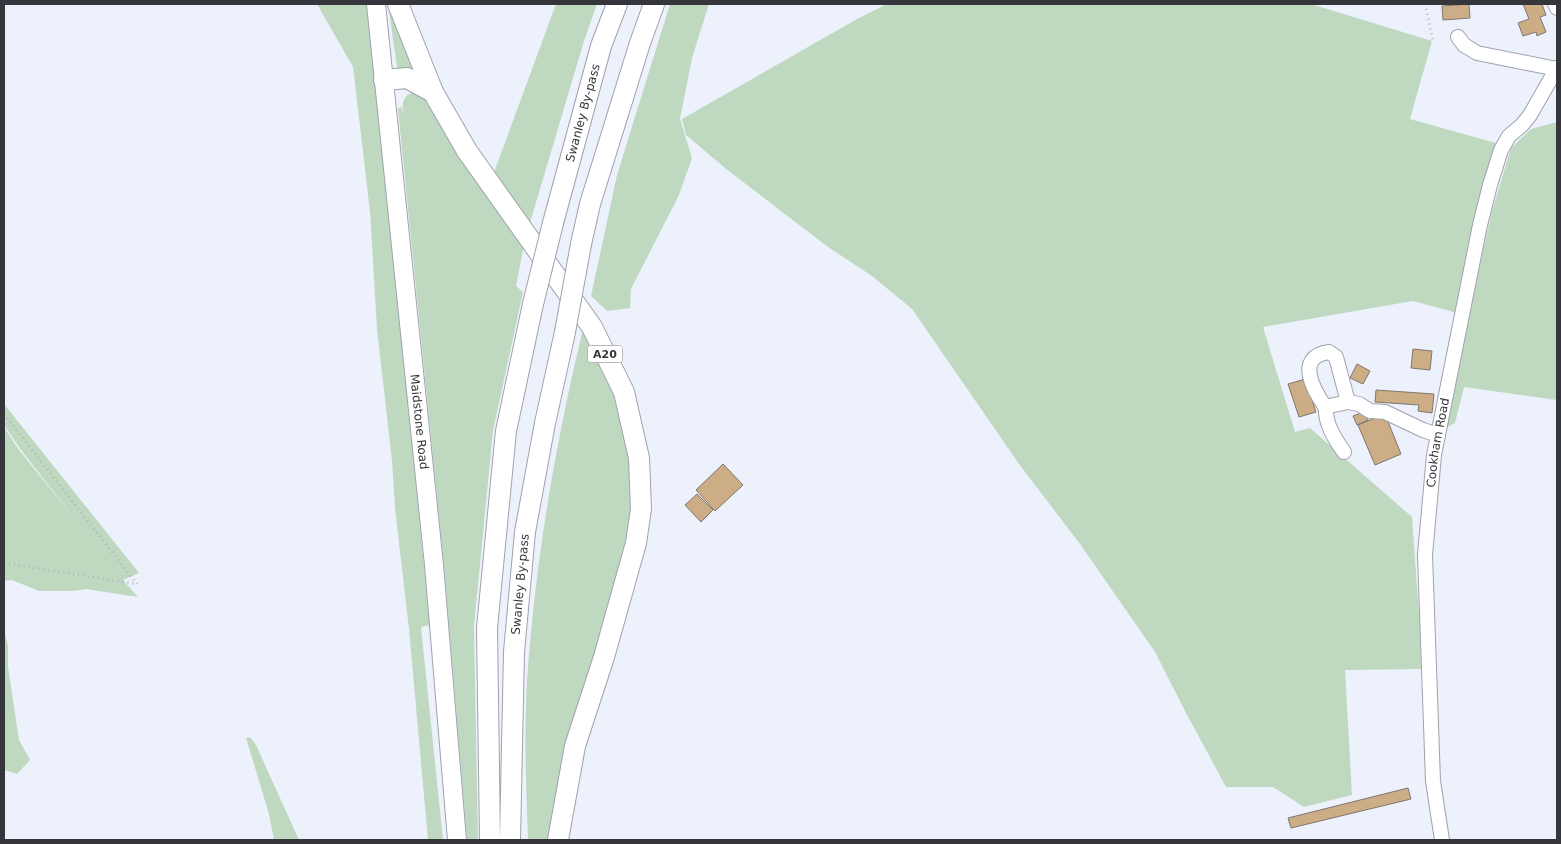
<svg xmlns="http://www.w3.org/2000/svg" width="1561" height="844" font-family="'DejaVu Sans',sans-serif">
<style>
.green{fill:#bfd9c1}
.building{fill:#ccad86;stroke:#7e776e}
.lines{fill:none;stroke-linecap:round;stroke-linejoin:round}
.minor-casing{stroke:#9fa2ad;stroke-width:16}
.major-casing{stroke:#9fa2ad;stroke-width:20}
.highway-casing{stroke:#9fa2ad;stroke-width:22}
.path{stroke:#aeb1ba;stroke-width:2.5;stroke-dasharray:1 4;stroke-linecap:butt}
.minor{stroke:#fff;stroke-width:14}
.major{stroke:#fff;stroke-width:18}
.highway{stroke:#fff;stroke-width:20}
.highway-bridge-casing{stroke:#9fa2ad;stroke-width:22;stroke-linecap:butt}
.highway-bridge{stroke:#fff;stroke-width:20}
.labels{text-anchor:middle;stroke-width:5;stroke-linejoin:round;paint-order:stroke}
.shield{fill:#fefefe;stroke:#717276;stroke-width:1}
.shield-label{font-size:11px;font-weight:bold;fill:#35363b}
.street-label{font-size:12px;fill:#35363b;stroke:#fefefe}
</style>
<rect width="100%" height="100%" fill="#edf1fc"/>
<g class="green">
<polygon points="317,4 368,4 430,625 421,627 443,840 428,840 409,629 395,508 392,461 377,329 370,212 353,67"/>
<polygon points="388,4 396,4 422,70 398,74"/>
<polygon points="556,4 597,4 584,41 529,226 493,175"/>
<polygon points="670,4 709,4 692,58 680,119 692,158 679,195 631,289 630,308 607,311 591,296 617,175"/>
<polygon points="887,4 1311,4 1432,41 1410,119 1503,145 1461,314 1413,301 1263,327 1295,432 1310,428 1412,517 1420,628 1421,669 1345,670 1352,795 1304,807 1273,787 1226,787 1185,711 1155,652 1080,544 1019,464 912,309 872,276 828,247 725,168 686,135 682,119 857,19"/>
<path d="M415 92 425 97 524 245 516 286 523 292 493 431 474 626 478 840H467L444 566 398 109 401 106 403 116C402 105 402 94 415 92Z"/>
<polygon points="1557,122 1557,400 1464,387 1455,423 1442,430 1492,211 1511,148 1531,129"/>
<path d="M583 329 617 401 630 463V526L616 590 553 840H528C526 787 524 734 527 681 535 563 555 445 583 329Z"/>
<polygon points="4,404 139,573 123,580 138,597 86,589 74,591 39,591 12,580 4,581 4,427 19,450 78,523 21,450 4,425"/>
<polygon points="4,630 8,645 8,667 19,740 30,760 17,774 4,770"/>
<polygon points="250,737 256,745 299,840 274,840 269,814 246,738"/>
</g>
<g class="building">
<polygon points="1469,4 1470,18 1443,20 1442,6"/>
<polygon points="1523,4 1542,4 1546,15 1540,17 1546,32 1537,36 1536,32 1523,36 1518,23 1529,19"/>
<polygon points="1413,349 1432,351 1430,370 1411,368"/>
<polygon points="1357,364 1370,371 1363,384 1350,378"/>
<polygon points="1305,379 1316,412 1299,417 1288,384"/>
<polygon points="1376,390 1434,394 1432,413 1418,411 1419,405 1375,402"/>
<polygon points="1364,412 1368,420 1357,425 1353,416"/>
<polygon points="1385,414 1401,454 1375,465 1358,425"/>
<polygon points="723,464 743,485 715,511 696,490"/>
<polygon points="697,494 713,510 701,522 685,505"/>
<polygon points="1408,788 1411,799 1291,828 1288,818"/>
</g>
<g class="lines">
<defs>
<g id="minor">
<polyline points="1555,4 1557,8"/>
<polyline points="1458,37 1464,45 1477,53 1557,69"/>
<path d="M1326 408C1314 391 1294 357 1329 352L1336 357 1348 402"/>
<path d="M1344 452C1335 439 1325 424 1326 408L1329 406 1348 402 1359 404 1370 411 1385 412 1423 430 1438 435"/>
<path id="s1" d="M1442 840 1433 781 1425 555 1434 455 1480 225 1490 185 1501 150 1509 136 1522 125 1530 115 1557 68"/>
</g>
<g id="major">
<path id="s2" d="M376 4 434 565 457 840"/>
</g>
<g id="highway">
<polyline points="398,4 433,92 467,151 592,327 624,392 639,458 641,509 636,543 604,657 575,746 558,840"/>
<polyline points="384,80 407,78 433,92"/>
<path id="s3" d="M553 223 601 46 617 4"/>
<polyline points="581,244 590,204 640,43 654,4"/>
<polyline points="490,840 487,628 506,431 533,304"/>
<path id="s4" d="M510 840 514 652 525 532 545 423 565 332"/>
</g>
</defs>
<use href="#minor" class="minor-casing"/>
<use href="#major" class="major-casing"/>
<use href="#highway" class="highway-casing"/>
<g class="path">
<polyline points="1425,4 1433,40"/>
<polyline points="4,414 137,584"/>
<polyline points="4,563 137,584"/>
</g>
<use href="#minor" class="minor"/>
<use href="#major" class="major"/>
<use href="#highway" class="highway"/>
<defs>
<g id="highway-bridge">
<polyline points="533,304 553,223"/>
<polyline points="565,332 581,244"/>
</g>
</defs>
<use href="#highway-bridge" class="highway-bridge-casing"/>
<use href="#highway-bridge" class="highway-bridge"/>
</g>
<g class="labels">
<rect class="shield" x="587.5" y="345.5" width="35" height="17" rx="4"/>
<g class="shield-label">
<text x="605" y="358">A20</text>
</g>
<g class="street-label">
<text dy="4" stroke="none"><textPath href="#s3" startOffset="114">Swanley By-pass</textPath></text>
<text dy="4" stroke="none"><textPath href="#s2" startOffset="420">Maidstone Road</textPath></text>
<text dy="4" stroke="none"><textPath href="#s1" startOffset="399">Cookham Road</textPath></text>
<text dy="4" stroke="none"><textPath href="#s4" startOffset="256">Swanley By-pass</textPath></text>
</g>
</g>
<rect width="1561" height="844" fill="none" stroke="#35363b" stroke-width="10"/>
</svg>
